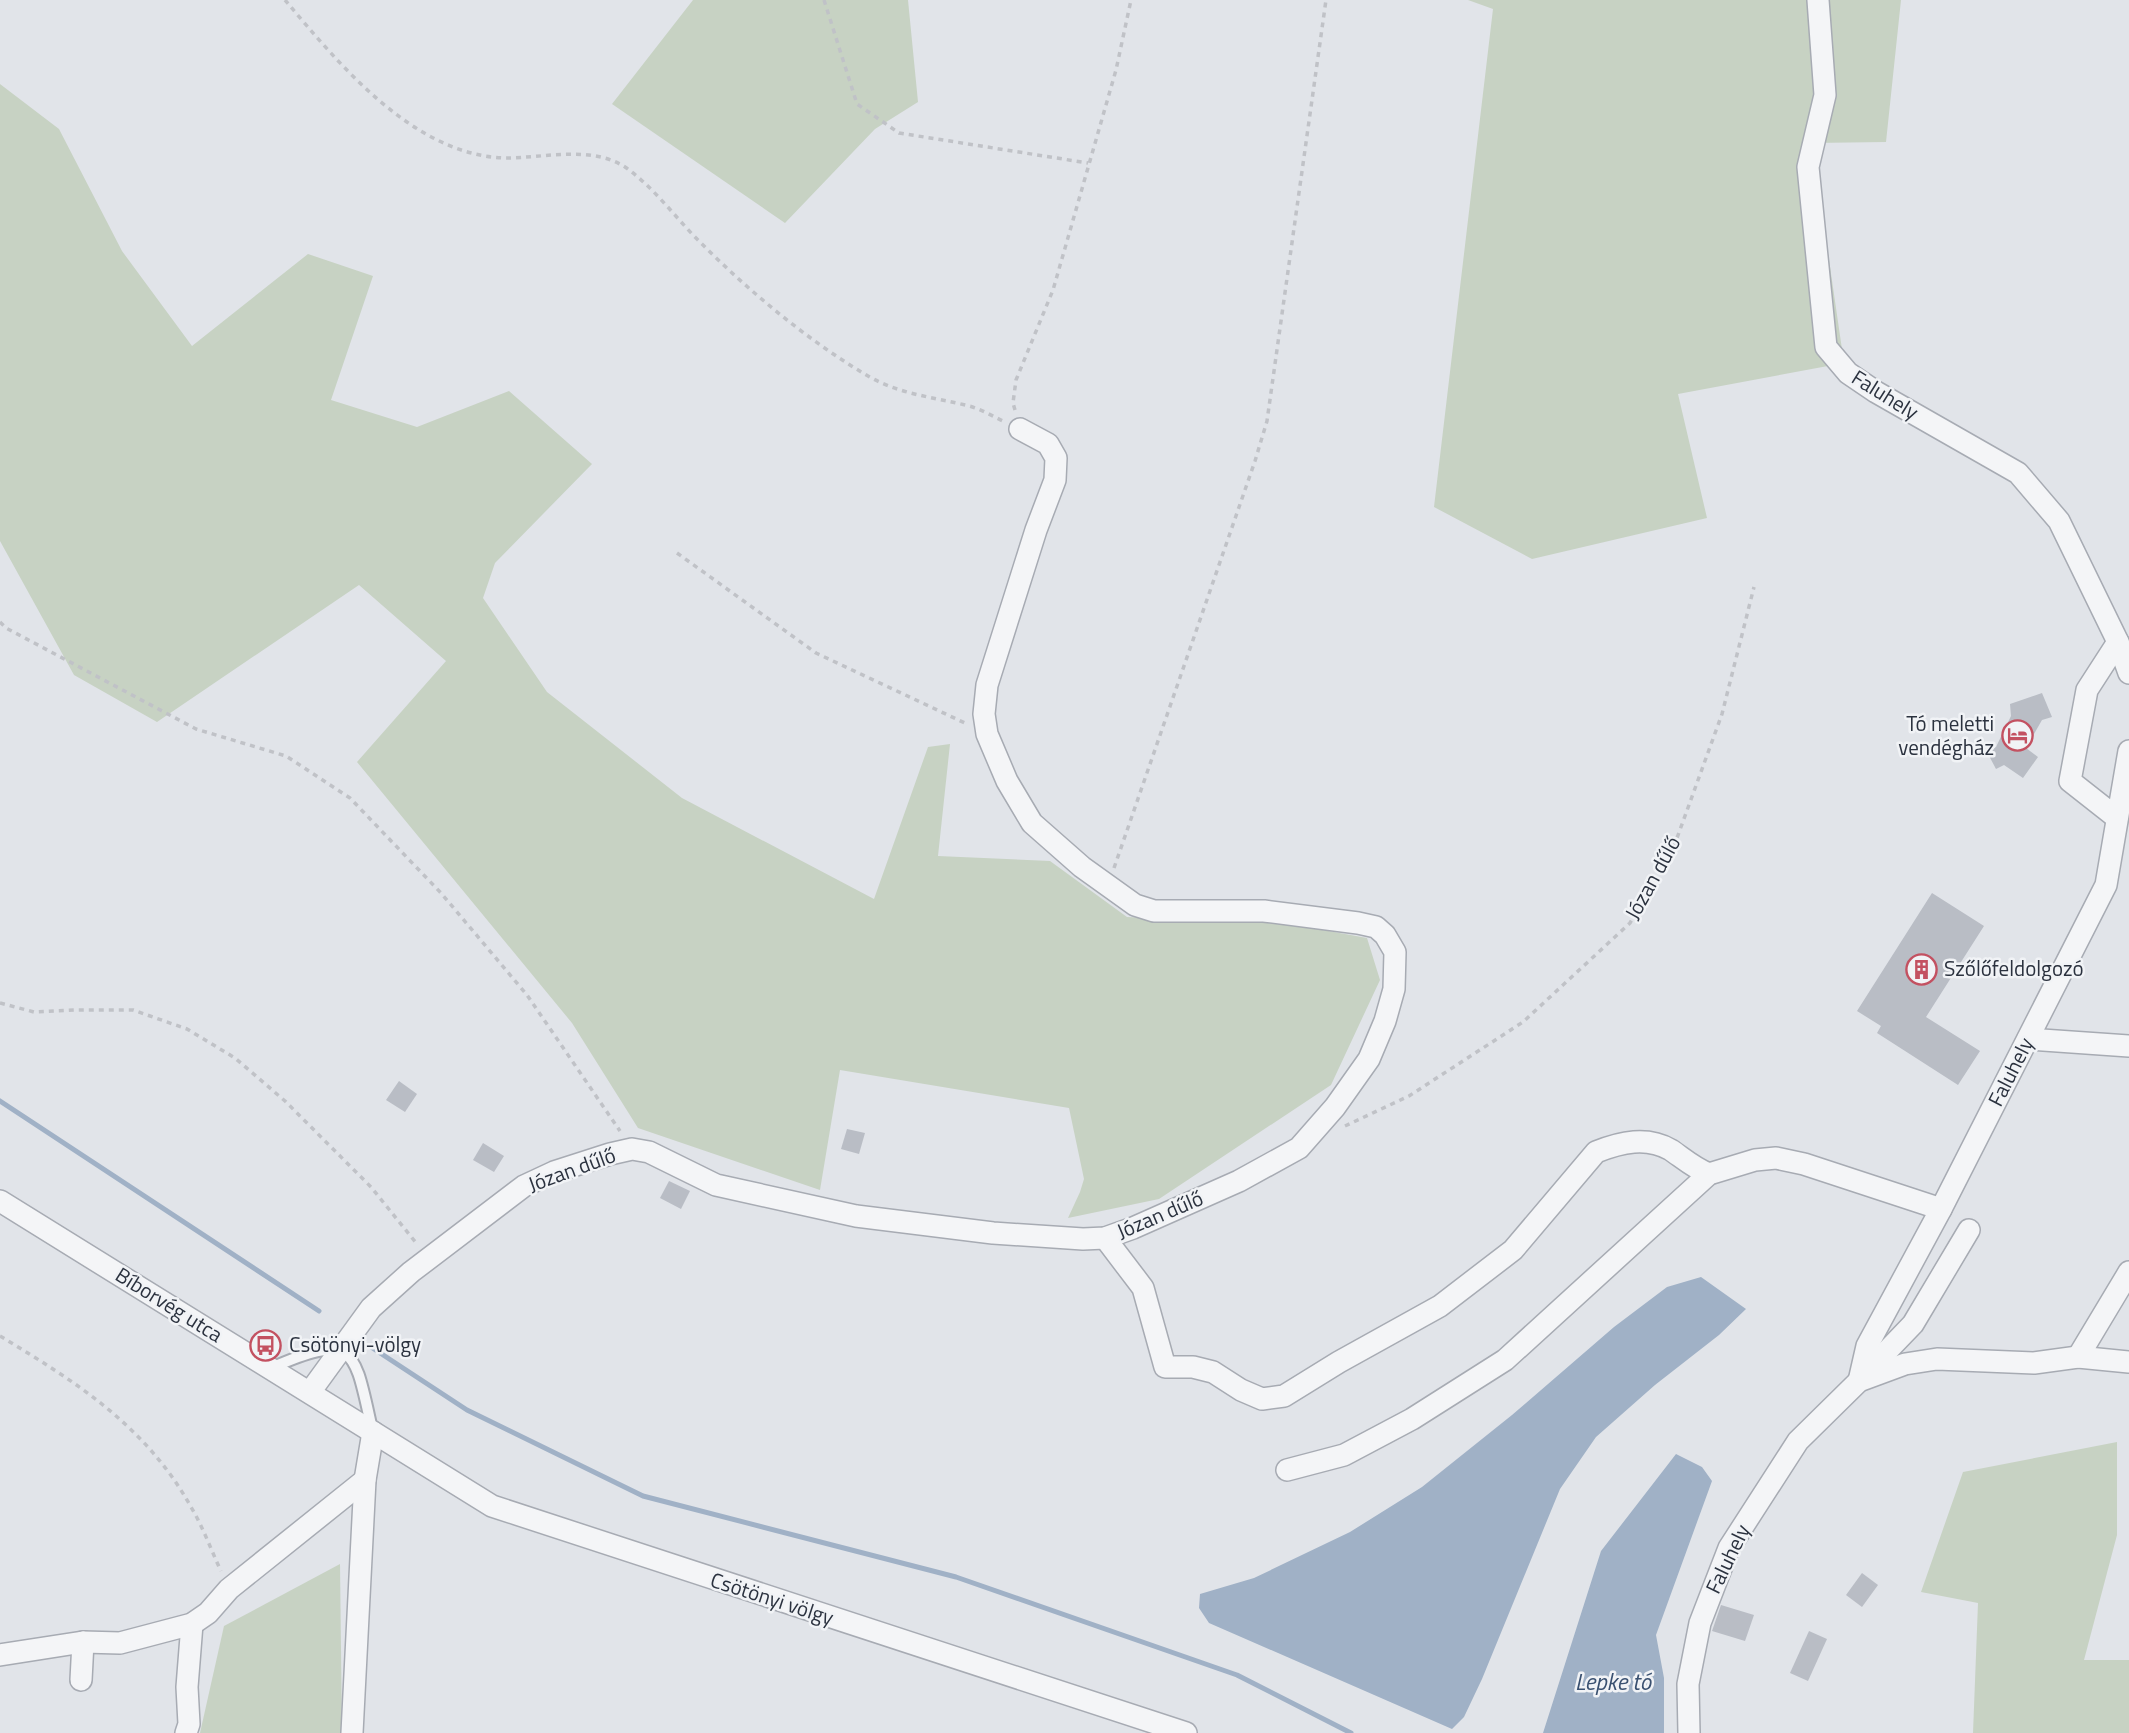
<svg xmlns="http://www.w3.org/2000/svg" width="2129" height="1733" font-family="'Titillium Web',sans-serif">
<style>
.green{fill:#c7d2c3}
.water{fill:#a0b1c6}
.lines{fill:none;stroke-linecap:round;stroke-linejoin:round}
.stream{stroke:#a0b1c6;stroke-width:5}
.building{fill:#b9bdc5}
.service-casing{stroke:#a7abb3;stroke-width:14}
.minor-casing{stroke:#a7abb3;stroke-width:24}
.path{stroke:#c0c2c7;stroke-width:3.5;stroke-dasharray:5 5;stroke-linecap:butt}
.service{stroke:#f4f5f7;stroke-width:10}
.minor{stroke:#f4f5f7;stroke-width:21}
.labels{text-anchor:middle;stroke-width:5;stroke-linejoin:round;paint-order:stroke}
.street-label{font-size:21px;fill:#2b323f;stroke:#f1f3f6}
.poi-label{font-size:21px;fill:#2b323f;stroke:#f1f3f6;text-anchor:start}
.water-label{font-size:23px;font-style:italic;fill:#395070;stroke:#f1f3f6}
</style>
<rect width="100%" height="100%" fill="#e1e4e9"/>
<g class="green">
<polygon points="693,0 908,0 918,102 875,129 785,223 612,104"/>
<polygon points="1468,0 1901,0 1886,142 1812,143 1844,363 1678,394 1707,518 1532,559 1434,507 1493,9"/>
<polygon points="0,84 59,129 122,251 192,346 308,254 373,276 331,400 417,427 509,391 592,464 495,563 483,598 547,692 682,798 874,899 928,747 950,744 938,856 1050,861 1127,917 1290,924 1367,938 1380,980 1331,1085 1159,1199 1068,1218 1080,1192 1084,1179 1069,1108 840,1070 820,1190 638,1128 572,1023 357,762 446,661 359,585 157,722 74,675 0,541"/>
<polygon points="2117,1442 2117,1535 2084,1660 2129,1660 2129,1733 1973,1733 1978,1603 1921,1592 1963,1472"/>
<polygon points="340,1564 342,1733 200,1733 224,1626"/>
</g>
<g class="water">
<polygon points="1701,1277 1746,1309 1719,1335 1655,1385 1596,1437 1560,1489 1482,1679 1464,1717 1452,1729 1209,1623 1199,1608 1200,1594 1254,1578 1350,1532 1422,1487 1512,1415 1614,1327 1667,1287"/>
<polygon points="1676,1454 1702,1467 1712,1481 1656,1635 1664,1678 1664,1733 1543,1733 1601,1551"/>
</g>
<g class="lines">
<g class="stream">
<polyline points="0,1101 319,1311"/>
<polyline points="371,1347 467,1410 643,1496 956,1577 1237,1675 1351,1733"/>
</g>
</g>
<g class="building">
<polygon points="2042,693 2052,717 2042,720 2026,748 2038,757 2023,778 2004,765 1996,769 1987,752 1996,747 2011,716 2010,704"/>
<polygon points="1932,893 1984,926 1926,1017 1980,1051 1958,1085 1877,1033 1881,1026 1857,1011"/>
<polygon points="399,1081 417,1094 405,1112 386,1100"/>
<polygon points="847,1129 865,1133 859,1154 841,1149"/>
<polygon points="483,1143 504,1156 494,1172 473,1160"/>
<polygon points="669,1181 690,1191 681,1209 660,1198"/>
<polygon points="1862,1573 1878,1585 1862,1607 1846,1595"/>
<polygon points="1721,1605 1754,1615 1745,1641 1712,1631"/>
<polygon points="1809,1631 1827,1639 1808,1681 1790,1673"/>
</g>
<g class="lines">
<defs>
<path id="service" d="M271 1368C356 1331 354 1349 372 1429"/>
<g id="minor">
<polyline points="1818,0 1825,95 1808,167 1826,347 1848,373 1876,392 2018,473 2059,521 2118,642 2129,673"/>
<polyline points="2117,818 2070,781 2087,690 2118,642"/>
<polyline points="2028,1039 2129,1046"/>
<polyline points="0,1201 492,1506 1186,1733"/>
<path d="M1105 1238 1143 1288 1165 1367H1193L1213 1372 1241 1390 1262 1399 1284 1396 1339 1362 1440 1306 1513 1250 1596 1152C1621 1142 1647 1136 1671 1150 1684 1159 1694 1168 1709 1174"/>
<polyline points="2078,1357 2129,1272"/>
<polyline points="1862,1377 1913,1324 1969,1230"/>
<polyline points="1859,1381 1867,1346 1941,1209 2106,885 2129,751"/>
<polyline points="310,1392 371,1308 411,1272 524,1186 554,1172 610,1154 632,1149 649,1152 716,1185 856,1216 993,1233 1083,1239 1105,1238 1133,1228 1239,1181 1299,1148 1335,1107 1369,1059 1385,1021 1394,989 1395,952 1385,935 1376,927 1358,923 1264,911 1154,911 1135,905 1082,867 1032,823 1007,781 987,734 984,714 987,685 1036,530 1055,480 1056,458 1048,444 1020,429"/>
<polyline points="1287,1470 1344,1455 1412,1419 1505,1360 1709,1174 1755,1160 1776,1158 1804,1164 1941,1209"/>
<polyline points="0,1655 83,1642 120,1643 192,1624 208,1613 229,1589 365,1480"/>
<polyline points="81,1680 83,1642"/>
<polyline points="186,1733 189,1724 187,1687 192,1624"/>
<polyline points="352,1733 365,1480 373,1432"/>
<polyline points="1689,1733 1688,1684 1700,1623 1729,1548 1798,1441 1859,1381 1905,1364 1937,1359 2034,1363 2078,1357 2129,1362"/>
</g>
</defs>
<use href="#service" class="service-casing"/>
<use href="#minor" class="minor-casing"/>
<g class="path">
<path d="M285 0C339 64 414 156 506 158 544 158 591 145 625 167 655 188 677 220 703 245 751 293 810 342 868 376 901 395 934 397 969 406 981 409 992 416 1003 421"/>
<polyline points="824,0 857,104 899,133 1088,163"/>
<polyline points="1015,410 1013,403 1016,380 1053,290 1116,70 1131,0"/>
<polyline points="677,553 816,653 967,724"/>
<polyline points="0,622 6,628 196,729 286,756 350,798 441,893 527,995 620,1131"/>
<polyline points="1114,868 1255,461 1267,421 1326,0"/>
<polyline points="0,1003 34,1012 75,1010 133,1010 187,1029 235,1058 285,1101 371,1187 417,1244"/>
<polyline points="1345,1126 1409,1096 1523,1022 1630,923 1673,849 1722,714 1754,587"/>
<path d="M0 1336C76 1382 146 1426 191 1507 203 1527 211 1550 221 1571"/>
</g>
<use href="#service" class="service"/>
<use href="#minor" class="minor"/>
</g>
<defs>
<symbol id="hotel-ring" viewBox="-11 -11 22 22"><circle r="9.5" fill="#f1f3f6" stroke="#c35161" stroke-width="1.5"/><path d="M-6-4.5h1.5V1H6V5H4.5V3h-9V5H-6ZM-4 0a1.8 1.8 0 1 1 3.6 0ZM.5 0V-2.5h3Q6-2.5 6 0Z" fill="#c35161"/></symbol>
<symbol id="building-ring" viewBox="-11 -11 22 22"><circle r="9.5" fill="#f1f3f6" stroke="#c35161" stroke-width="1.5"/><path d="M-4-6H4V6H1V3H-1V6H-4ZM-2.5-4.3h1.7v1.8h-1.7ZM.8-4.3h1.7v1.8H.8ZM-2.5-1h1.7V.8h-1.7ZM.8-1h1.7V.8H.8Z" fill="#c35161"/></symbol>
<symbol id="bus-ring" viewBox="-11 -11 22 22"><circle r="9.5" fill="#f1f3f6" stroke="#c35161" stroke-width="1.5"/><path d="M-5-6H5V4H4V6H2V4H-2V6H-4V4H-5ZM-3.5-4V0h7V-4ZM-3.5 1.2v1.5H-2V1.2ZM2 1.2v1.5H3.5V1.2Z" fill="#c35161"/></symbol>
</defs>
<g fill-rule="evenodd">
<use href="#hotel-ring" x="2000" y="718" width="35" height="35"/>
<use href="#building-ring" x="1904" y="952" width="35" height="35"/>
<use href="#bus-ring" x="248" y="1328" width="35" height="35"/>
</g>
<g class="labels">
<g class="street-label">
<text transform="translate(1885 395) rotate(32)" y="7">Faluhely</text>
<text transform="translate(1653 878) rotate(-61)" y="7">Józan dűlő</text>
<text transform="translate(2011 1072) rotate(-63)" y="7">Faluhely</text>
<text transform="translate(572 1170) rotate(-20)" y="7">Józan dűlő</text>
<text transform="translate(1160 1215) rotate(-23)" y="7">Józan dűlő</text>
<text transform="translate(169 1305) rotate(32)" y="7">Bíborvég utca</text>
<text transform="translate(1728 1559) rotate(-64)" y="7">Faluhely</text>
<text transform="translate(772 1599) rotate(18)" y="7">Csötönyi völgy</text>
</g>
<g class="poi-label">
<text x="1994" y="731" text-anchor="end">Tó meletti<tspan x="1994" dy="24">vendégház</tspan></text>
<text x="1944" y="976">Szőlőfeldolgozó</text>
<text x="289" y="1352">Csötönyi-völgy</text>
</g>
<g class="water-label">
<text x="1613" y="1690">Lepke tó</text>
</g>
</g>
</svg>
